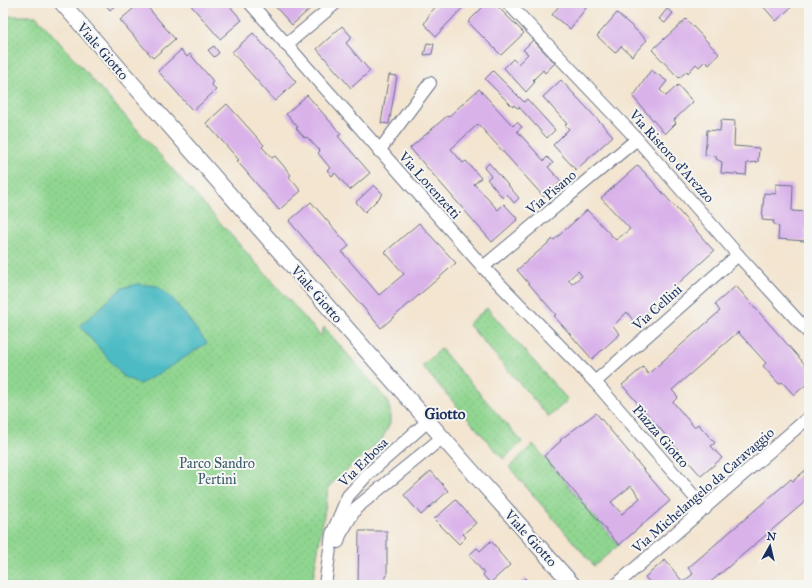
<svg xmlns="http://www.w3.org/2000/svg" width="812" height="588" font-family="'IM FELL Great Primer',serif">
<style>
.grass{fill:url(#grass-dots);stroke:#568277;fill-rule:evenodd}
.water{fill:#4dbbc4;stroke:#347591}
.building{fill:#d9b2ea;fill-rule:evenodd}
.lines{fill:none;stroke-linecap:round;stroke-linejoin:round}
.minor-casing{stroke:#676f86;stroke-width:14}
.tertiary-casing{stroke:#676f86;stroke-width:17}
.minor{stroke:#fff;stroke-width:12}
.tertiary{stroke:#fff;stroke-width:15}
.labels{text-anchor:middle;stroke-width:4;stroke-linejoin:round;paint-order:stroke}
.street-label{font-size:14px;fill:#1b2f5e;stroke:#f6f6f2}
.park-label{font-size:14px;fill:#38596a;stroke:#f6f6f2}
.neighbourhood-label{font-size:15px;font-weight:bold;fill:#1b2f5e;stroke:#f6f6f2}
</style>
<defs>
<pattern id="grass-dots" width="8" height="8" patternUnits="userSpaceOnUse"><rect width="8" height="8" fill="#90d690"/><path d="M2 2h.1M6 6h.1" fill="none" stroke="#7cb87f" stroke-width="1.8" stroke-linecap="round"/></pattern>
</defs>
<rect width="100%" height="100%" fill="#f6f6f2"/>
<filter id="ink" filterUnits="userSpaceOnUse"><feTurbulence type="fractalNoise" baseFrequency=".025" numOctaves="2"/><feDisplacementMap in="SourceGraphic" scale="8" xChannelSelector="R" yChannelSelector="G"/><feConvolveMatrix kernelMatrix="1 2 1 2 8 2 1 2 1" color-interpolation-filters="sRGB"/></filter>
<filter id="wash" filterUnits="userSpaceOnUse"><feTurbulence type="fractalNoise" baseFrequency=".012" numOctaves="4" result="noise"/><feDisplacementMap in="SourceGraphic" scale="16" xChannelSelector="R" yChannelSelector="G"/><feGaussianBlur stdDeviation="0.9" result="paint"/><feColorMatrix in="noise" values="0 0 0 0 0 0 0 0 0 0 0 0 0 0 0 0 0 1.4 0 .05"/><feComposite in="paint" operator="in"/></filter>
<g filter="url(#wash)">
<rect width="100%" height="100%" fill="#f3e5d0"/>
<g class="grass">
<path d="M3 16H36L321 336 324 327 387 400 390 410V424L382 439 329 486 312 585H3ZM103 306 124 377 81 325Z"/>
<polygon points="487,308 568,400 549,417 468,324"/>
<polygon points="441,349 522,442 503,459 422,366"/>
<polygon points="533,444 619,545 594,566 509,467"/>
</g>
<polygon class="water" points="138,284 157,286 172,298 207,343 168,368 140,384 124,377 80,326 122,288"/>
<g id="blocks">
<g class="building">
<polygon points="104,3 118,3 110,10"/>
<polygon points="140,3 144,3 175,39 153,58 120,20"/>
<polygon points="189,3 227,3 242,20 220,39"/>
<polygon points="272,3 309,3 312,7 292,25"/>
<polygon points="439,3 467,3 436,36 424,24 430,13"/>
<polygon points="487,3 494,3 524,33 501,55 468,22"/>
<polygon points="561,3 587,3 589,4 570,29 552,15"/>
<polygon points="765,3 796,3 776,21 762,5"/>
<polygon points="667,9 673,13 665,23 659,19"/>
<polygon points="617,13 647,40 632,56 621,46 615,53 597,36"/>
<polygon points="686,19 719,54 709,65 705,61 699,67 696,64 688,73 687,71 679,78 652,50"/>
<polygon points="342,26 352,37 346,43 370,71 351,88 317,49"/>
<polygon points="253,33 296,82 275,101 232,52"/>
<polygon points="533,40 555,63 545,73 543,70 533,80 535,82 526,92 504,68 513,59 518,64 528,54 523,50"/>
<polygon points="427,43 434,44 432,54 424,55"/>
<polygon points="214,46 219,53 214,57 208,50"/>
<polygon points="181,50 187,57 190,54 213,81 211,84 216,90 193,111 158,71"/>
<polygon points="651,70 667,81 660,90 666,96 678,85 693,102 674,120 676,123 665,134 633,97"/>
<polygon points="493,71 524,102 527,99 555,130 547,138 519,107 517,108 514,105 513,107 485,79"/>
<polygon points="389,75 397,76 389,124 381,123"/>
<polygon points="561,80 613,136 576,170 553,145 569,129 565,125 567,124 543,97"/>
<polygon points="479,89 513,126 517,122 522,127 517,131 544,161 547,157 553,163 548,167 561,181 544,197 478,124 451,149 463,163 466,161 481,178 474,184 498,210 504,204 518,219 492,242 410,148 447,116 448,117"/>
<polygon points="307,95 341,134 338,136 370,173 350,190 335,173 332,176 327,170 330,168 318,153 320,151 307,137 305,138 296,128 298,127 286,114"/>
<polygon points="227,104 264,145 262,147 272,158 275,156 287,170 291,175 289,177 301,191 279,210 237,161 239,160 206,123"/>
<polygon points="721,120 735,121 734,146 759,148 758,162 747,163 746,175 721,173 722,162 716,159 717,156 705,155 707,130 720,131"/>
<polygon points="489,163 519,198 514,203 507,194 503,198 487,179 491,176 484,168"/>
<path d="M638 165 714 251 635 323 627 312 613 326 620 334 592 359 554 316 556 315 517 270 553 239 554 240 587 210 616 240 630 229 601 198ZM578 271 582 276 572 284 568 280Z"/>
<polygon points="776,184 793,185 792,211 809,212 809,229 806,229 805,241 778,239 779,227 773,223 774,221 762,220 764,193 776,194"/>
<polygon points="374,185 383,194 365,212 356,202"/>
<polygon points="311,202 349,246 342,252 379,295 404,274 385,252 419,223 456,263 381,328 289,221"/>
<polygon points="736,286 809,369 809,382 794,395 782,382 779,384 763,366 766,363 738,332 722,346 672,390 678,397 673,402 694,427 698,424 715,443 711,446 722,458 701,476 622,385 643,367 648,374 720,311 715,304"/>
<path d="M596 413 670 501 619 545 544 456 561 441 560 440ZM631 486 640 498 622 514 611 502Z"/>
<polygon points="809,467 809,505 806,501 707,585 652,585 645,577 665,560 683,582 693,574 688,568 791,479 793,481"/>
<polygon points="431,471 448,491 421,515 404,495"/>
<polygon points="456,500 476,523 463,534 466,537 459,544 434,519"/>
<polygon points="359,531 387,531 387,576 385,576 385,585 358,585"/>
<polygon points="491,541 499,550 498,551 510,565 490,583 483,575 484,573 469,555 477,548 480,551"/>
<polygon points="525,578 531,585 517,585 524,580"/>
</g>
</g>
</g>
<g filter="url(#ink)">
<use href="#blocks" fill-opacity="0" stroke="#676f86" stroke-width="1"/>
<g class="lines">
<defs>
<g id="minor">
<polyline points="250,3 483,267 595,382 705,509"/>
<polyline points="508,3 637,139 738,255 809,333"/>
<polyline points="286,45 336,3"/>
<polyline points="379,151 430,83"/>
<polyline points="483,267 637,139"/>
<polyline points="595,382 738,255"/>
<polyline points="338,542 340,535 356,508 443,437"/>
<polyline points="325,585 332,534 348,496 367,475 428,421"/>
<polyline points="616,585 809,417"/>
</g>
<polyline id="tertiary" points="62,3 484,485 573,585"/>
</defs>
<use href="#minor" class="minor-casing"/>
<use href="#tertiary" class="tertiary-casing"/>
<use href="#minor" class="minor"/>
<use href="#tertiary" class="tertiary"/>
</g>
</g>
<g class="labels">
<g class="street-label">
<text transform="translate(103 51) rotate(49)" y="5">Viale Giotto</text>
<text transform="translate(672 156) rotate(48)" y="5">Via Ristoro d'Arezzo</text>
<text transform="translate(430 185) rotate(48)" y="5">Via Lorenzetti</text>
<text transform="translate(551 192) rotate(-40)" y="5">Via Pisano</text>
<text transform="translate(317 294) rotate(49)" y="5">Viale Giotto</text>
<text transform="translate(657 307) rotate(-42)" y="5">Via Cellini</text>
<text transform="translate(661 436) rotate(49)" y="5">Piazza Giotto</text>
<text transform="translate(363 462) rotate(-45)" y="5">Via Erbosa</text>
<text transform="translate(703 490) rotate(-41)" y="5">Via Michelangelo da Caravaggio</text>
<text transform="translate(531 538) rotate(48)" y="5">Viale Giotto</text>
</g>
<g class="park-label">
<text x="217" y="468">Parco Sandro<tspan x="217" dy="16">Pertini</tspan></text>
</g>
<g class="neighbourhood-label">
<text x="445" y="419">Giotto</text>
</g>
</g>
<rect width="812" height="588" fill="none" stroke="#f6f6f2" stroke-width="16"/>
<g transform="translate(770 546) rotate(8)" stroke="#f6f6f2" stroke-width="3" paint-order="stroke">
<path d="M0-3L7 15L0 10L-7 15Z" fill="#1b2f5e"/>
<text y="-6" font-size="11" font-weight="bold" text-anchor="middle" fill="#1b2f5e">N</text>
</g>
</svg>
